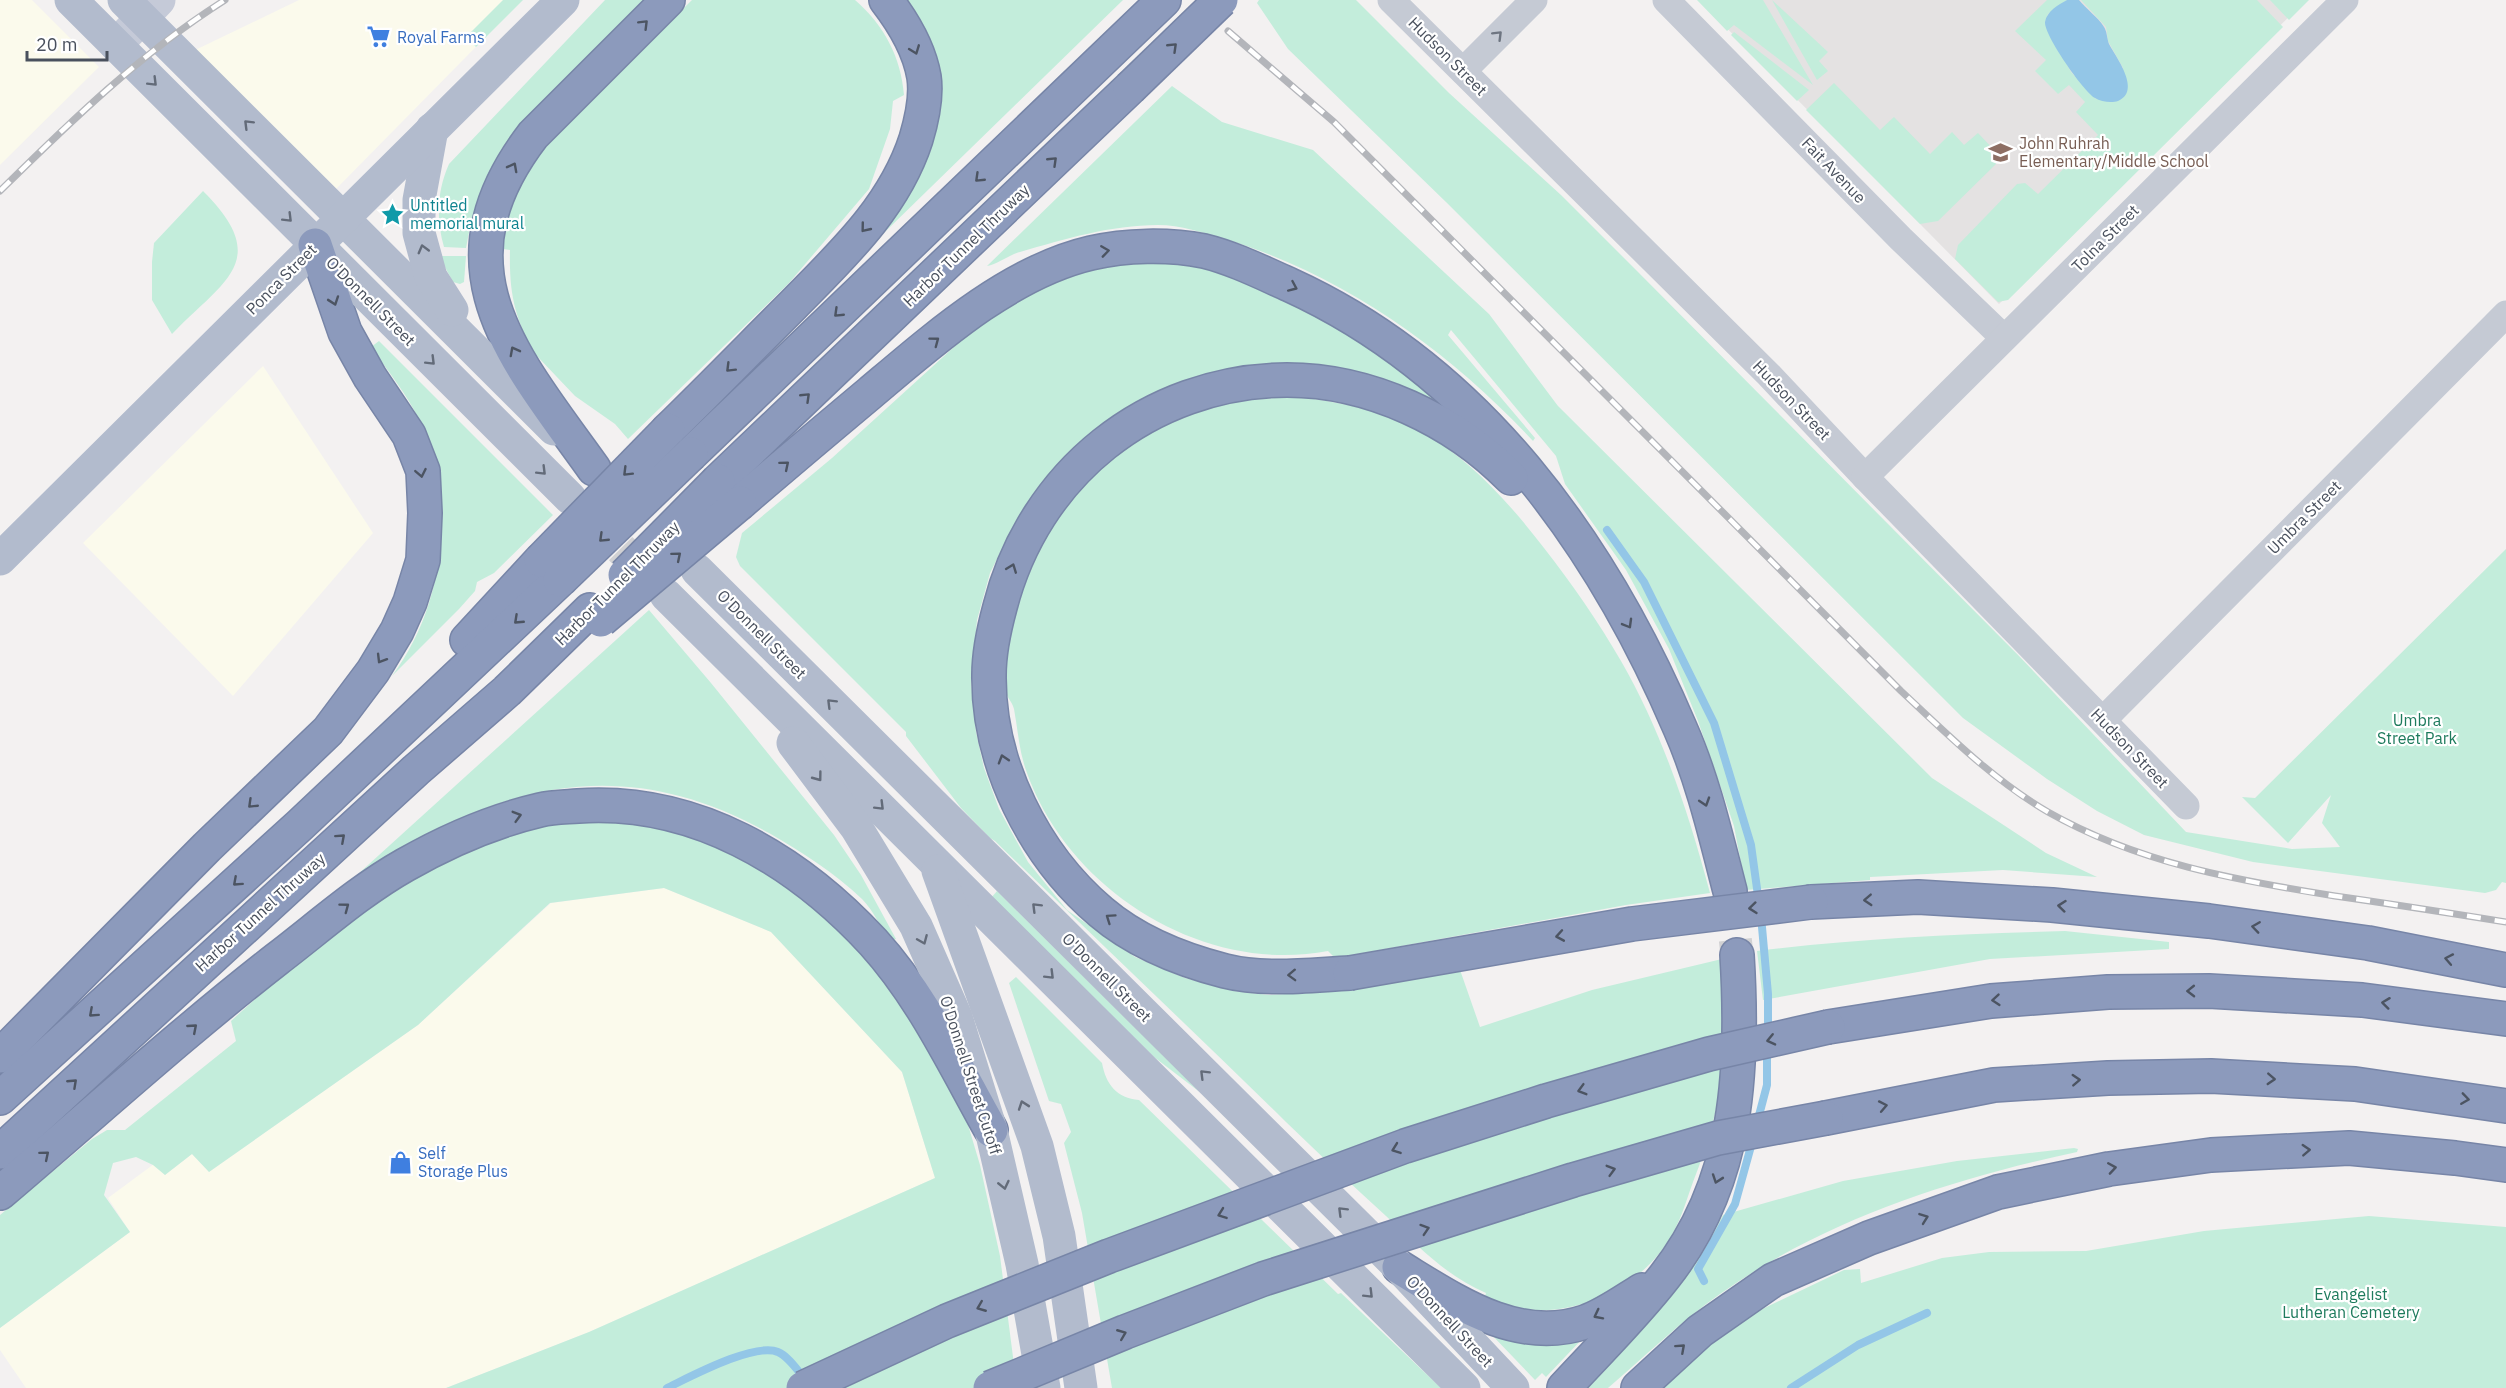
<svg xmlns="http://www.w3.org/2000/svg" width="2506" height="1388" font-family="'IBM Plex Sans',sans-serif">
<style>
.commercial{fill:#fbfaec}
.education{fill:#e4e2e2}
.green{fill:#c3eddb}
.water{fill:#93c6e7}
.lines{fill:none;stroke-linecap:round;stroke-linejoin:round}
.stream{stroke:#93c6e7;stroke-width:8}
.primary-tunnel{stroke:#d1d1d3;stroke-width:33;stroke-dasharray:33 16;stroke-linecap:butt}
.highway-tunnel{stroke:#d1d1d3;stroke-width:33;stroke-dasharray:33 16;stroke-linecap:butt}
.highway-casing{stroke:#7785a7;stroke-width:36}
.street{stroke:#c5cad4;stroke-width:27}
.secondary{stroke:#c5cad8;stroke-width:33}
.primary{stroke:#b2bbcd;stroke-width:33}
.highway{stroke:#8c9abc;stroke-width:33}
.rail-casing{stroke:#b3b5ba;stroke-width:7}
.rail{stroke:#fff;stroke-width:4.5;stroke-dasharray:14;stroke-linecap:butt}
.highway-bridge-casing{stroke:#7785a7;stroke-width:36;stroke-linecap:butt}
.highway-bridge{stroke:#8c9abc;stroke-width:33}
.oneway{stroke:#4c5462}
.oneway2{stroke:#6e7581}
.oneway3{stroke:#636b79}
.labels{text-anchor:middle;stroke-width:4.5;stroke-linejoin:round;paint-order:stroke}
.shop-label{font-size:16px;fill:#366cbe;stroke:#fff;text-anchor:start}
.street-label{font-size:16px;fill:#49505d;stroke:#fff}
.education-label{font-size:16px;fill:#785e54;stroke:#fff;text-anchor:start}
.culture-label{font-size:16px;fill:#0d838f;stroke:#fff;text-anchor:start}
.park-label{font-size:16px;fill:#1e7b5d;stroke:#fff}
</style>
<rect width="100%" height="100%" fill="#f3f1f1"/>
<g class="commercial">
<polygon points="0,0 32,0 99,67 0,165"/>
<polygon points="299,0 522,0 334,191 191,52"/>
<polygon points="263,366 373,533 233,696 83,543"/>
<polygon points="664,888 771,932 902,1072 935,1178 589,1332 446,1388 26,1388 0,1350 0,1328 130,1232 108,1198 154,1164 165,1175 192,1154 209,1172 418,1025 551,903"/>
</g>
<polygon class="education" points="1699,0 2306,0 1999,304"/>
<g class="green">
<polygon points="503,0 523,0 476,47 466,37"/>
<path d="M605 0H649L528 118C496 156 474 199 466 248L444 247C436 219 437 191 449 164Z"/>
<path d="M692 0H855C884 25 901 57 904 95L893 101 890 129 869 189 789 283 628 439 615 424 575 396 537 356 535 357C515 316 509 296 510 250L503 249V242C511 199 521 178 548 143Z"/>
<polygon points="899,0 1123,0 811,304 894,216 913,189 929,148"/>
<polygon points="1259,0 1356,0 1449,93 1561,195 1639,273 2019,656 2186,832 2292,849 2340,847 2322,823 2331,795 2288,843 2242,797 2255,798 2506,549 2506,883 2502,882 2496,890 2485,893 2253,862 2144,835 2097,811 2047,779 1963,718 1446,202 1288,49 1257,3"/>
<polygon points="1697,0 1763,0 1813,85 1734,25 1727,31"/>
<polygon points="1772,0 1828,52 1819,61 1828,71 1817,80"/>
<polygon points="2047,0 2067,0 2048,14 2045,23 2071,72 2096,99 2123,68 2108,41 2106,27 2081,0 2257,0 2283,27 2008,300 1998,302 1955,259 1958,245 2017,184 2025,183 2038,194 2098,135 2076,112 2085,102 2069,85 2058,94 2035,71 2046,60 2015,31"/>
<polygon points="2270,0 2309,0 2289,20"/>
<polygon points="1734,32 1809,90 1797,101 1731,35"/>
<polygon points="1834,83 1880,130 1894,117 1930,154 1952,132 1964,145 1978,133 1997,153 1996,164 1938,221 1920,224 1806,110"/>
<path d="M1172 86 1222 122 1313 150 1489 314 1558 406 1932 778 2046 853 2097 877 2003 870 1870 877V880L1746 890 1734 826 1698 721 1669 649 1626 570 1565 484 1556 456 1451 330 1448 335 1535 438 1533 441C1450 351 1342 274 1225 239 1204 233 1180 225 1158 225 1111 225 1065 239 1020 252 1009 255 998 264 987 266Z"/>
<path d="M203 191C273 261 224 280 172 334L152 300V262L154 243Z"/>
<polygon points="439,256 466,256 464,282 460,284 453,282"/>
<path d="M1119 262C1138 262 1159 259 1178 262 1274 278 1370 347 1446 403L1441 411 1381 383 1125 410 1072 451 1038 487 1015 523 990 573 977 620 971 683 976 732 984 768 999 809 1028 862 1067 910 1135 957 1185 978 1234 991 1269 995 1334 991 1459 967 1480 1027 1592 990 1722 959C1723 987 1728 1017 1726 1045 1723 1091 1710 1139 1693 1182 1687 1198 1682 1217 1673 1233 1648 1280 1590 1312 1537 1310 1519 1310 1501 1304 1484 1300L1486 1293C1446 1276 1417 1245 1386 1216 1352 1185 1319 1154 1286 1122 1190 1028 1092 935 995 841L990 838 961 808 906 736V732L740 566 736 557 742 533 832 458 976 327 999 310 1057 277Z"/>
<path d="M379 341 553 515 494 573 477 582 475 591 459 609 392 676C446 604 456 501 419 420 407 394 387 370 371 347Z"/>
<path d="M1298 397C1341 402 1386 411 1424 433 1472 461 1510 504 1544 548 1572 584 1598 621 1621 661 1662 732 1689 814 1710 893L1626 905 1347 956 1335 958 1328 951C1204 975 1069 891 1027 773 1019 752 1018 730 1014 709 1012 701 1005 695 1004 688 1002 653 1011 620 1022 588 1054 497 1124 428 1219 405 1245 399 1271 398 1298 397Z"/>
<path d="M649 610 711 683 834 835 861 875 896 939 889 941C881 927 873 910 862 899 835 873 802 852 769 833 619 749 492 785 358 878L357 875Z"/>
<polygon points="651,820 770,867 895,980 963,1108 980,1165 1000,1256 1017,1388 446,1388 589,1332 935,1178 902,1072 771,932 664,888 550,903 418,1025 209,1172 192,1154 165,1175 153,1165 136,1157 113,1163 104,1195 130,1232 0,1328 0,1215 92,1139 107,1130 125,1130 236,1041 231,1021 295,963 438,857 538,821"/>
<polygon points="997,891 1201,1093 1154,1057 991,898"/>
<path d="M2065 931 2169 942V949L1990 959 1763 1000 1757 951C1860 938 1962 934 2065 931Z"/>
<path d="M1016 977 1102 1063C1106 1085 1117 1098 1139 1100L1338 1294 1341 1293 1441 1388H1112L1082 1213 1064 1143 1071 1132 1061 1104 1049 1101 1009 983Z"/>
<path d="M2074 1148 2078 1149 2077 1152C1952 1179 1826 1219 1720 1294 1680 1322 1644 1357 1608 1388H1584L1681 1284 1707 1245 1723 1215 1843 1181 1957 1161Z"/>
<polygon points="2369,1216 2506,1227 2506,1388 1660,1388 1712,1340 1752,1314 1844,1270 1860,1269 1861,1283 1942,1258 1989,1252 2086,1251 2204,1231"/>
<polygon points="1489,1332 1584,1337 1546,1377 1542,1373 1535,1380"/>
</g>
<path class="water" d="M2067 0H2079C2086 9 2098 17 2104 27 2107 31 2107 39 2109 44 2116 57 2142 91 2118 101 2112 103 2101 102 2095 98 2083 91 2044 35 2045 22 2047 11 2058 5 2067 0Z"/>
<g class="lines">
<g class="stream">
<polyline points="1607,530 1644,582 1714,723 1751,845 1759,903"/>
<polyline points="1761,916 1768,994 1768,1035"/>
<polyline points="1757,1123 1767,1085 1767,1048"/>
<polyline points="1704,1281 1698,1269 1735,1204 1753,1139"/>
<path d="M667 1388C690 1377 755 1342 778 1352 788 1356 798 1371 805 1379"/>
<polyline points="1791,1388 1858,1345 1927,1313"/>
</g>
<polyline class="primary-tunnel" points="586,514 656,584"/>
<polyline class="highway-tunnel" points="1730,891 1737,955"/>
<defs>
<g id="highway">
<path d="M668 430C710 389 751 347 793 305 842 255 894 207 916 139 922 119 927 97 924 77 919 48 903 22 886 0"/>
<polyline points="691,454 1164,0"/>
<path d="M594 469C514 357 431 268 533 135L668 0"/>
<polyline points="718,481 1130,88"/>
<path d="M740 503C783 466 827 429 870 393 933 340 1009 272 1091 253 1126 245 1168 244 1204 251 1233 258 1263 273 1290 285 1478 371 1601 543 1680 728 1703 780 1716 837 1730 891"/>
<polyline points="467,640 541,560"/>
<polyline points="1811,902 1918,897 2052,905 2209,921 2368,943 2506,970"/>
<path d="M1350 973C1310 975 1265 981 1225 971 1182 960 1135 941 1101 912 1034 855 988 764 989 675 989 653 994 629 1000 607 1034 474 1148 381 1287 380 1370 380 1454 420 1511 478"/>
<polyline points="1828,1027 1991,1001 2108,992 2209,991 2362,1000 2506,1019"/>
<polyline points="0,1056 207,847 328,731 373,671 397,631 410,602 423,560 425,513 423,471 409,435 370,377 345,332 315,245"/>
<polyline points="0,1098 300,825 560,580"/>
<polyline points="1826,1118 1994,1085 2108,1078 2211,1076 2355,1084 2506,1106"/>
<polyline points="0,1152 416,770 507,691 590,610"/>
<path d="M0 1193C92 1115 182 1033 277 959 319 927 359 891 405 865 447 841 493 821 540 810 552 807 565 807 578 806 694 798 796 859 873 942 923 997 955 1066 991 1130"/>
<path d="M1399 1267C1455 1301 1517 1345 1585 1322 1605 1315 1624 1301 1642 1290"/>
<path d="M1564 1388C1598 1351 1634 1316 1665 1276 1739 1182 1744 1070 1737 955"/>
<polyline points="1638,1388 1700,1331 1773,1280 1869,1238 1998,1192 2109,1169 2211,1155 2349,1148 2455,1158 2506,1165"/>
</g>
</defs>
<use href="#highway" class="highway-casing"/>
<g class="street">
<polyline points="1391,0 1769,375 1865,477 2186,806"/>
<polyline points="1666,0 1901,239 2004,338"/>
<polyline points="1463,71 1534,0"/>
<polyline points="1865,477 2345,0"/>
<polyline points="2103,720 2506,314"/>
</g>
<polyline class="secondary" points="116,45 159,0"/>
<g class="primary">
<polyline points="71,0 570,498"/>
<polyline points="124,0 554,429"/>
<polyline points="432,129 419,200 419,233 431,277 452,310"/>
<polyline points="0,559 563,0"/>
<polyline points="697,570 1399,1267 1513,1388"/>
<polyline points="666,595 1464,1388"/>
<polyline points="793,743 856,827 916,926 956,1017 991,1130 1022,1264 1044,1388"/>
<polyline points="938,871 1037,1146 1059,1236 1081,1388"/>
</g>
<use href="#highway" class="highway"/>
<defs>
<g id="rail">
<path d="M1228 31 1334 122 1901 691C1947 734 1993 780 2048 812 2138 863 2235 880 2335 896 2392 904 2449 913 2506 922"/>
<path d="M0 191C70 122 141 53 225 0"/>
</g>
</defs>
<use href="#rail" class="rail-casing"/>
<use href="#rail" class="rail"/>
<defs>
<g id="highway-bridge">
<polyline points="1130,88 1221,0"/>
<polyline points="541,560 668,430"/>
<polyline points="625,575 718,481"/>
<polyline points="560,580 691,454"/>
<polyline points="601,620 740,503"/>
<polyline points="1350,973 1632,924 1811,902"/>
<polyline points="803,1388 947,1321 1109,1256 1405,1146 1546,1101 1709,1054 1828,1027"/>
<polyline points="990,1388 1125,1332 1263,1279 1573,1180 1718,1138 1826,1118"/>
</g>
</defs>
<use href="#highway-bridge" class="highway-bridge-casing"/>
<use href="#highway-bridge" class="highway-bridge"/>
</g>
<defs><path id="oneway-chevron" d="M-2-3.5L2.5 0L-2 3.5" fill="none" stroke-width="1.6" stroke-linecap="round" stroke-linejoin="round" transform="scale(1.5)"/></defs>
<g class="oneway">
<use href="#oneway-chevron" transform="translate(644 24) rotate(-45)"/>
<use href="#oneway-chevron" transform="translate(1173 47) rotate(-44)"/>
<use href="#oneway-chevron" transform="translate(915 50) rotate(69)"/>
<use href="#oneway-chevron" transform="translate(1053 161) rotate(-44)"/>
<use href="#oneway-chevron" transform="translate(513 167) rotate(-62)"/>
<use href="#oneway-chevron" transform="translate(979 178) rotate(136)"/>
<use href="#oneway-chevron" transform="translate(865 228) rotate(129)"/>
<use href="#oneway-chevron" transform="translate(1105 251) rotate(-8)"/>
<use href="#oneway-chevron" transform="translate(1293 287) rotate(24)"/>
<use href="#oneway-chevron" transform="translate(334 301) rotate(71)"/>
<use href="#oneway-chevron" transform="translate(838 313) rotate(136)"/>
<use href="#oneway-chevron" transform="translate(935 341) rotate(-37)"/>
<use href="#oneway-chevron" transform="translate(514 351) rotate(-118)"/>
<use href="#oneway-chevron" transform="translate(730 368) rotate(135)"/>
<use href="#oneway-chevron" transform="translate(806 397) rotate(-44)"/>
<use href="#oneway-chevron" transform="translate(785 465) rotate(-40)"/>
<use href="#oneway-chevron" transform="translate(627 472) rotate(135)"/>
<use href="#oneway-chevron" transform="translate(421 473) rotate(79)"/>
<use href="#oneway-chevron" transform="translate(603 538) rotate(136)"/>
<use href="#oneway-chevron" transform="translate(677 556) rotate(-40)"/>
<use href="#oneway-chevron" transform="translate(1012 568) rotate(-69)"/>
<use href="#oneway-chevron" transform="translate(518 620) rotate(137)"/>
<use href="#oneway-chevron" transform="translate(1628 624) rotate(60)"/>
<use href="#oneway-chevron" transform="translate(381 659) rotate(121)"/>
<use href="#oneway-chevron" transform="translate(1003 759) rotate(-107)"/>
<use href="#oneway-chevron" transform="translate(1705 802) rotate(72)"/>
<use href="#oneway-chevron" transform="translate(252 804) rotate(136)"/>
<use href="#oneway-chevron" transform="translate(517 816) rotate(-16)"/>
<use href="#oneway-chevron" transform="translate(341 838) rotate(-42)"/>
<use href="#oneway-chevron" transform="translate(237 882) rotate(138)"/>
<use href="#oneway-chevron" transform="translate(1868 900) rotate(177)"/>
<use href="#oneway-chevron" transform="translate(2062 906) rotate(-174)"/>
<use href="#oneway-chevron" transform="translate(345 907) rotate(-37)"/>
<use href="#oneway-chevron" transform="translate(1753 908) rotate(174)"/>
<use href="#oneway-chevron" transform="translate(1110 918) rotate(-145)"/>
<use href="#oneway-chevron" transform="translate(2256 927) rotate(-172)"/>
<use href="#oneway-chevron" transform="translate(1560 936) rotate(170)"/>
<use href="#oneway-chevron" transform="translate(2449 959) rotate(-169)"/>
<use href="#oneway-chevron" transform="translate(1292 975) rotate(178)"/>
<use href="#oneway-chevron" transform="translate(2191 991) rotate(179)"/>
<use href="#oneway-chevron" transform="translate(1996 1000) rotate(175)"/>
<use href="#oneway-chevron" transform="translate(2386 1003) rotate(-173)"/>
<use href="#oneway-chevron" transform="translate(93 1013) rotate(138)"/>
<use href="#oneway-chevron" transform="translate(193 1028) rotate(-41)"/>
<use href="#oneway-chevron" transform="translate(1771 1040) rotate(167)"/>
<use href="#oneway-chevron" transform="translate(2271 1079) rotate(3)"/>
<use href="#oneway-chevron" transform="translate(2076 1080) rotate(-3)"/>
<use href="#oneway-chevron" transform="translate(73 1083) rotate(-43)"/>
<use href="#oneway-chevron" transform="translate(1582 1090) rotate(164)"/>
<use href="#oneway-chevron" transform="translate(2465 1099) rotate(8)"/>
<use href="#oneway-chevron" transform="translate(1883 1106) rotate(-11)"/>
<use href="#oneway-chevron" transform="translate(1396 1149) rotate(160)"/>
<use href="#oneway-chevron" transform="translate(2306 1150) rotate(-3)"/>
<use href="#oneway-chevron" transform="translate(45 1155) rotate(-40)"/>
<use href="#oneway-chevron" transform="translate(2112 1168) rotate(-9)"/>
<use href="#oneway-chevron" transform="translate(1611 1170) rotate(-16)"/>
<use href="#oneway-chevron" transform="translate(1717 1179) rotate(109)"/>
<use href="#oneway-chevron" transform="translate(1222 1214) rotate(160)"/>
<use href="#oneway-chevron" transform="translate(1924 1218) rotate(-20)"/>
<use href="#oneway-chevron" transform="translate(1425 1229) rotate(-18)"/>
<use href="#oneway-chevron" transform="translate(981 1307) rotate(158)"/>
<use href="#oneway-chevron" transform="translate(1598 1315) rotate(153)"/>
<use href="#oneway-chevron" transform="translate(1122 1334) rotate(-22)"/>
<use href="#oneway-chevron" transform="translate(1681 1348) rotate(-42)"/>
</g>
<use class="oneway2" href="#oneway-chevron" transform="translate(1498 35) rotate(-45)"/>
<g class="oneway3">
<use href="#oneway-chevron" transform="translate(153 82) rotate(45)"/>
<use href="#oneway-chevron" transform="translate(248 124) rotate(-135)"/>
<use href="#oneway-chevron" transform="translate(288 218) rotate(45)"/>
<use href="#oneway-chevron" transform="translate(423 249) rotate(-105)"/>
<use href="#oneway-chevron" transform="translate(431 361) rotate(45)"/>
<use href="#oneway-chevron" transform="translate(542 471) rotate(45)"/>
<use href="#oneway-chevron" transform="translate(831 703) rotate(-135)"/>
<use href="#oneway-chevron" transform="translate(818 777) rotate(53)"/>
<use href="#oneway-chevron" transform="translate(880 806) rotate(45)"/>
<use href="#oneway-chevron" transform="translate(1036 907) rotate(-135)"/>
<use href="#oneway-chevron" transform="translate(923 940) rotate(67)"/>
<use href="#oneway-chevron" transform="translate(1050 975) rotate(45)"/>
<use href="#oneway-chevron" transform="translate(1204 1074) rotate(-135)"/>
<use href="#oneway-chevron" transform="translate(1023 1105) rotate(-109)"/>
<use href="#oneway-chevron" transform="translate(1004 1185) rotate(77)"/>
<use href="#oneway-chevron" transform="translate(1342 1211) rotate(-135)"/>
<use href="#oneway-chevron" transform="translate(1369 1294) rotate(45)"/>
</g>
<defs>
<symbol id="supermarket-bare" viewBox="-9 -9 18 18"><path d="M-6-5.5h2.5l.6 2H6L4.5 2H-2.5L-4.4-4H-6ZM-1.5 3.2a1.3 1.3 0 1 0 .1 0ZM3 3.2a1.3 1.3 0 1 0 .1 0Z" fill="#3f7fe0" stroke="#fff" stroke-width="2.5" paint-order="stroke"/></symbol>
<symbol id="school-bare" viewBox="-9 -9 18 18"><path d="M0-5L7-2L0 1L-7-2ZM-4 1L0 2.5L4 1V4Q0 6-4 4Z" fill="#8d6e63" stroke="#fff" stroke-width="2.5" paint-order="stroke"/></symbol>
<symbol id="sight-bare" viewBox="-9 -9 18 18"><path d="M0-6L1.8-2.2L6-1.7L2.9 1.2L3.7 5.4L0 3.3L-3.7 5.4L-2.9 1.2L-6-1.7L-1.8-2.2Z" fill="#0f9aa8" stroke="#fff" stroke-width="2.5" paint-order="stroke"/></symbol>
<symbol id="shop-bare" viewBox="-9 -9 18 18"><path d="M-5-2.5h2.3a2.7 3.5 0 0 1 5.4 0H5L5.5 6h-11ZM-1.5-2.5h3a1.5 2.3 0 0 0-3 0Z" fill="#3f7fe0" stroke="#fff" stroke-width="2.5" paint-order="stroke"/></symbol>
</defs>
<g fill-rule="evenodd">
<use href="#supermarket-bare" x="362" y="20" width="33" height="33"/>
<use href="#school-bare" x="1984" y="136" width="33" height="33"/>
<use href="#sight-bare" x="376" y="198" width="33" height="33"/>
<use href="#shop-bare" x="384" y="1146" width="33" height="33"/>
</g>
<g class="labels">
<g class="shop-label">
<text x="397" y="43">Royal Farms</text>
<text x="418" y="1159">Self<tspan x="418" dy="18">Storage Plus</tspan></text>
</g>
<g class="street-label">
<text transform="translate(1448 56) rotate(45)" y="6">Hudson Street</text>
<text transform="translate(1834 170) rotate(46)" y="6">Fait Avenue</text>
<text transform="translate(2105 238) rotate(-45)" y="6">Tolna Street</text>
<text transform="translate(966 245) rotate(-44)" y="6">Harbor Tunnel Thruway</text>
<text transform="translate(281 279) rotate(-45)" y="6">Ponca Street</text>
<text transform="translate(371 301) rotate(45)" y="6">O'Donnell Street</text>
<text transform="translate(1792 400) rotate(46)" y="6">Hudson Street</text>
<text transform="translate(2304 517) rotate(-45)" y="6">Umbra Street</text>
<text transform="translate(617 583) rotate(-45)" y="6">Harbor Tunnel Thruway</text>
<text transform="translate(762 634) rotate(45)" y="6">O'Donnell Street</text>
<text transform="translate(2130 748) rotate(46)" y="6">Hudson Street</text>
<text transform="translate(260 912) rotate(-42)" y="6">Harbor Tunnel Thruway</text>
<text transform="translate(1107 977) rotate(45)" y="6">O'Donnell Street</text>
<text transform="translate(971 1075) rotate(72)" y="6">O'Donnell Street Cutoff</text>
<text transform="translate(1450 1321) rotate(47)" y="6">O'Donnell Street</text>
</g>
<g class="education-label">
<text x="2019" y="149">John Ruhrah<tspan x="2019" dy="18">Elementary/Middle School</tspan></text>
</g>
<g class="culture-label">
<text x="410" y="211">Untitled<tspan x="410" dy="18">memorial mural</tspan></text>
</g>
<g class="park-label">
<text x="2417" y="726">Umbra<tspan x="2417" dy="18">Street Park</tspan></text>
<text x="2351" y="1300">Evangelist<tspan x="2351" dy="18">Lutheran Cemetery</tspan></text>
</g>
</g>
<path d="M27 51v9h80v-9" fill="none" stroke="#49505d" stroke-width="3"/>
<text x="36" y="51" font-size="18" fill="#49505d" stroke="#ffffff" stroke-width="4.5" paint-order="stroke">20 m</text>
</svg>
